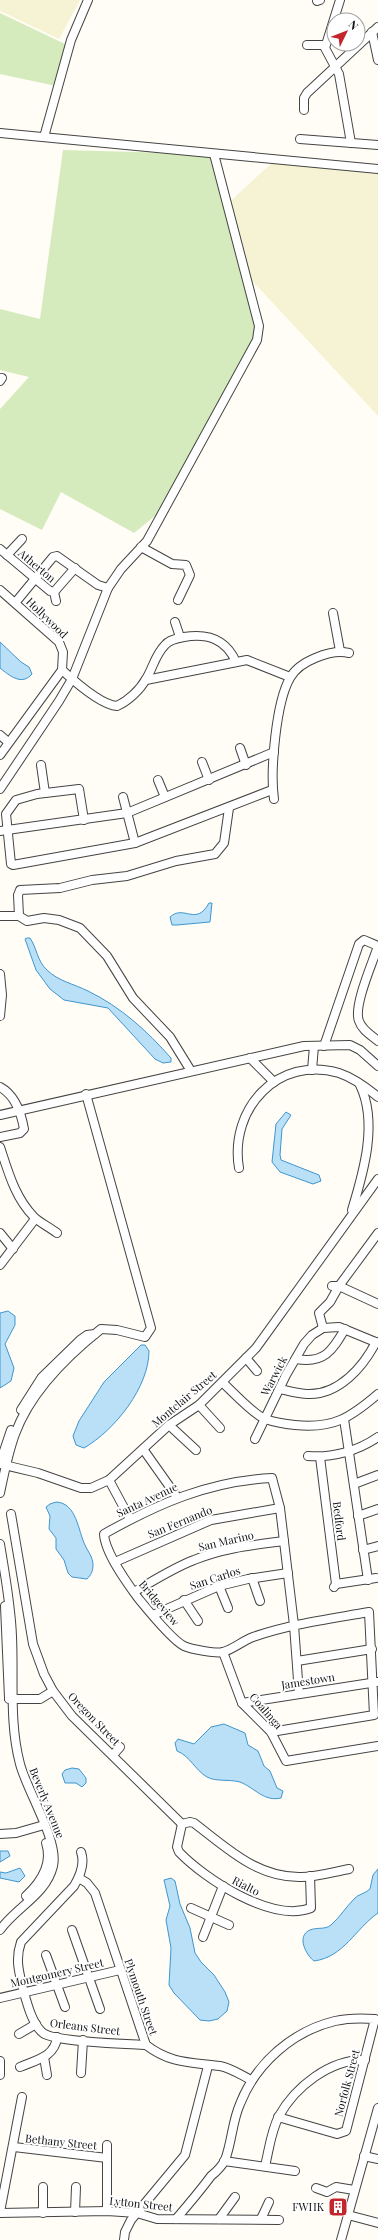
<svg xmlns="http://www.w3.org/2000/svg" width="378" height="2240" font-family="'Playfair Display',serif">
<style>
.farmland{fill:#f6f3d4}
.green{fill:#d5ebbd}
.water{fill:#b9e0f7;stroke:#3f96cf}
.lines{fill:none;stroke-linecap:round;stroke-linejoin:round}
.minor-casing{stroke:#444;stroke-width:10}
.minor{stroke:#fff;stroke-width:8}
.labels{text-anchor:middle;stroke-width:4;stroke-linejoin:round;paint-order:stroke}
.street-label{font-size:11px;fill:#111;stroke:#fff}
.poi-label{font-size:11px;fill:#111;stroke:#fff;text-anchor:end}
</style>
<rect width="100%" height="100%" fill="#fffdf5"/>
<g class="farmland">
<polygon points="0,0 80,0 59,39 0,11"/>
<polygon points="275,160 378,171 378,416 202,227"/>
</g>
<g class="green">
<polygon points="0,13 67,45 56,86 0,74"/>
<polygon points="63,150 171,153 210,157 255,321 256,335 156,515 134,533 61,492 42,530 0,509 0,409 29,377 0,370 0,309 40,319"/>
</g>
<g class="water">
<path d="M0 642 21 662 29 667 32 674C22 686 10 676 0 668Z"/>
<path d="M209 903H212L210 922 177 925H172L170 917C184 904 196 927 209 903Z"/>
<path d="M27 938H30C37 948 37 961 47 970 58 981 74 984 88 991 121 1007 147 1031 171 1058V1062L163 1063 155 1059 108 1008 64 1000 50 989 36 970 25 939Z"/>
<polygon points="286,1112 291,1115 282,1129 280,1155 281,1160 319,1175 321,1181 313,1184 280,1172 272,1162 276,1124"/>
<polygon points="8,1311 15,1316 15,1325 5,1344 14,1368 11,1381 0,1388 0,1313"/>
<path d="M141 1345H145L149 1351C149 1387 115 1430 84 1448L76 1445 73 1436 79 1421 104 1382Z"/>
<path d="M56 1502C77 1503 78 1531 85 1545 88 1552 93 1557 93 1565 93 1571 91 1575 87 1579L72 1577 68 1573 64 1560 56 1549V1538L49 1529 50 1516 46 1507 50 1504Z"/>
<path d="M224 1724 245 1733 248 1745 258 1751 264 1766 270 1771 277 1788 283 1791 281 1798C264 1802 255 1788 240 1782 229 1779 216 1782 207 1777 195 1770 190 1756 177 1751L175 1743 178 1739 194 1744 211 1727Z"/>
<polygon points="72,1768 79,1769 86,1778 86,1783 82,1787 76,1783 65,1783 62,1774 65,1770"/>
<polygon points="0,1851 8,1851 10,1856 0,1862"/>
<polygon points="20,1868 25,1876 19,1882 0,1878 0,1872 6,1873"/>
<path d="M378 1869V1913C355 1929 344 1957 314 1961 306 1955 296 1936 310 1930 317 1927 325 1930 331 1925 340 1917 346 1907 354 1899 358 1894 365 1894 370 1889L373 1875Z"/>
<polygon points="171,1878 175,1881 180,1904 190,1928 195,1953 201,1962 214,1975 225,1992 229,2002 227,2011 218,2019 209,2021 200,2020 174,1993 169,1985 171,1948 166,1920 170,1906 164,1880"/>
</g>
<g class="lines">
<defs>
<g id="minor">
<polyline points="340,0 325,48 339,74 351,143"/>
<polyline points="317,1 320,0"/>
<polyline points="372,32 378,60"/>
<polyline points="307,45 325,45"/>
<polyline points="304,110 304,98 307,93 378,27"/>
<polyline points="0,133 378,169"/>
<polyline points="44,137 71,40 88,0"/>
<polyline points="300,139 378,145"/>
<polyline points="0,381 2,378"/>
<polyline points="141,547 172,564 186,565 190,575 178,600"/>
<polyline points="0,549 50,591 54,592 56,601"/>
<polyline points="7,555 22,539"/>
<polyline points="0,590 59,642 63,652 62,670 0,755"/>
<polyline points="54,592 75,568"/>
<polyline points="15,603 53,557 57,556 98,585 108,588"/>
<polyline points="333,613 340,651"/>
<polyline points="175,622 180,637"/>
<path d="M62 670C74 681 101 705 117 706 128 701 140 690 146 679 153 668 155 655 165 645 169 640 178 638 184 637 208 633 226 639 236 662"/>
<polyline points="146,680 247,660 290,677"/>
<polyline points="0,735 8,742"/>
<polyline points="240,748 246,765"/>
<polyline points="202,762 209,780"/>
<polyline points="41,765 45,793"/>
<polyline points="158,780 165,797"/>
<polyline points="0,789 59,701 72,679 108,588 121,569 147,541 257,340 259,326 214,154"/>
<polyline points="123,797 135,843"/>
<path d="M274 799C270 771 276 702 290 678 299 661 331 649 349 653"/>
<polyline points="84,820 79,789 37,794 16,800 6,814 11,864 13,865 135,843 272,790"/>
<polyline points="0,831 127,813 274,752"/>
<polyline points="0,916 19,916 27,921 44,918 59,920 80,928 107,956 133,998 170,1037 191,1071"/>
<polyline points="19,916 18,895 20,890 60,888 92,880 127,876 176,861 215,854 224,843 229,808"/>
<path d="M378 946C373 962 353 1006 359 1021 362 1030 371 1035 378 1041"/>
<polyline points="0,974 2,995 0,1016"/>
<polyline points="324,1046 359,944 364,940 378,946"/>
<polyline points="250,1058 274,1082"/>
<polyline points="312,1070 314,1046"/>
<path d="M0 1087C15 1095 21 1112 24 1129L20 1133 0 1137"/>
<polyline points="0,1115 304,1046 350,1045 360,1050 378,1066"/>
<path d="M0 1147C8 1171 15 1198 34 1217 39 1222 49 1227 57 1233"/>
<path d="M239 1168C229 1109 278 1055 339 1073 354 1078 366 1087 378 1097"/>
<path d="M352 1210C364 1171 378 1122 360 1085"/>
<polyline points="0,1233 13,1249"/>
<polyline points="0,1265 35,1219"/>
<polyline points="332,1286 339,1286 378,1304"/>
<polyline points="323,1328 319,1313 330,1302 339,1286 378,1233"/>
<polyline points="246,1358 257,1371"/>
<path d="M296 1359C324 1364 332 1351 345 1329"/>
<path d="M223 1383C232 1391 254 1415 265 1419 274 1422 285 1424 295 1425 333 1429 350 1418 378 1394"/>
<path d="M280 1389C289 1391 299 1394 308 1394 339 1395 363 1367 376 1342"/>
<polyline points="199,1405 220,1428"/>
<polyline points="21,1410 42,1377 80,1340 87,1335 95,1334"/>
<polyline points="344,1419 368,1580"/>
<polyline points="169,1425 196,1450"/>
<polyline points="255,1439 286,1375 304,1344 312,1335 323,1328 339,1327 378,1343"/>
<polyline points="143,1449 177,1497"/>
<path d="M308 1456C332 1458 358 1451 378 1437"/>
<polyline points="320,1457 336,1584 334,1587"/>
<polyline points="0,1463 11,1430"/>
<polyline points="0,1464 38,1473 81,1488 91,1488 109,1480 169,1425 199,1405 256,1348 378,1179"/>
<polyline points="109,1480 130,1519"/>
<polyline points="354,1484 378,1475"/>
<path d="M0 1493C4 1474 8 1453 15 1434 30 1393 67 1356 101 1329L117 1330 145 1337 151 1328 86 1094"/>
<polyline points="11,1514 33,1644 44,1674 53,1691 72,1716 182,1824"/>
<polyline points="358,1516 378,1509"/>
<path d="M0 1544C5 1575 11 1606 12 1637 14 1678 9 1723 20 1764 27 1791 59 1841 53 1866 46 1895 16 1907 0 1930"/>
<polyline points="363,1550 378,1546"/>
<polyline points="115,1562 211,1520 280,1508"/>
<polyline points="252,1578 260,1601"/>
<polyline points="336,1584 376,1578"/>
<polyline points="219,1586 228,1608"/>
<path d="M134 1592C153 1581 173 1568 194 1560 223 1548 253 1545 284 1541"/>
<polyline points="184,1600 198,1621"/>
<polyline points="5,1606 9,1698"/>
<polyline points="153,1615 219,1586 248,1579 288,1573"/>
<polyline points="223,1652 242,1703 271,1732 286,1761 378,1746"/>
<polyline points="297,1661 372,1649"/>
<polyline points="9,1699 40,1699 53,1691"/>
<polyline points="242,1703 377,1682"/>
<path d="M271 1732 374 1715 369 1612C330 1619 290 1624 253 1637 242 1641 234 1649 223 1652 217 1654 190 1649 184 1646 172 1640 147 1609 138 1598 127 1583 105 1553 104 1534 157 1504 209 1481 272 1478L280 1508 294 1625 299 1694"/>
<polyline points="113,1755 120,1747"/>
<path d="M182 1824 177 1847 179 1852C205 1879 272 1923 311 1908L310 1876"/>
<path d="M182 1824 190 1822 194 1823C227 1848 257 1878 301 1877 316 1877 333 1872 349 1869"/>
<polyline points="0,1834 16,1833 44,1825"/>
<path d="M81 1852C85 1863 80 1876 74 1886L21 1942C15 1959 19 1972 23 1989 27 2003 32 2024 43 2033 55 2042 127 2044 146 2045"/>
<path d="M79 1878 87 1883 95 1893 146 2045C171 2064 190 2062 220 2066 231 2068 241 2075 251 2080"/>
<path d="M26 1896C40 1883 53 1864 46 1843"/>
<polyline points="191,1908 229,1925"/>
<polyline points="72,1930 100,2009"/>
<polyline points="203,1937 223,1886"/>
<polyline points="46,1955 65,2007"/>
<polyline points="0,1998 120,1970"/>
<polyline points="19,2034 36,2024"/>
<polyline points="44,2057 47,2075"/>
<polyline points="0,2061 0,2075"/>
<path d="M20 2067C36 2060 55 2057 57 2037"/>
<polyline points="81,2073 83,2040"/>
<polyline points="107,2145 107,2211"/>
<polyline points="14,2147 107,2158"/>
<polyline points="364,2156 378,2159"/>
<polyline points="224,2161 295,2171"/>
<path d="M265 2166C269 2150 271 2131 279 2116 295 2087 330 2059 365 2060"/>
<polyline points="43,2187 43,2213"/>
<polyline points="316,2188 327,2192 336,2187 354,2190"/>
<polyline points="0,2212 22,2097"/>
<polyline points="75,2212 76,2187"/>
<polyline points="0,2213 107,2211 137,2213 157,2219 279,2220"/>
<polyline points="348,2215 378,2223"/>
<path d="M176 2219C188 2205 200 2191 211 2176 216 2172 222 2166 225 2160 232 2142 232 2122 240 2104 256 2063 293 2031 335 2021 348 2018 362 2018 375 2019L346 2131 337 2134 278 2117"/>
<polyline points="219,2219 235,2197"/>
<polyline points="261,2219 269,2202"/>
<polyline points="124,2240 125,2232 131,2220 185,2155 208,2066"/>
<polyline points="341,2240 378,2108"/>
</g>
</defs>
<use href="#minor" class="minor-casing"/>
<use href="#minor" class="minor"/>
</g>
<defs>
<symbol id="building-square" viewBox="-11 -11 22 22"><rect x="-9" y="-9" width="18" height="18" rx="4" fill="#c4262e" stroke="#fff"/><path d="M-4-6H4V6H1V3H-1V6H-4ZM-2.5-4.3h1.7v1.8h-1.7ZM.8-4.3h1.7v1.8H.8ZM-2.5-1h1.7V.8h-1.7ZM.8-1h1.7V.8H.8Z" fill="#fff"/></symbol>
</defs>
<g fill-rule="evenodd">
<use href="#building-square" x="327" y="2196" width="22" height="22"/>
</g>
<g class="labels">
<g class="street-label">
<text transform="translate(37 566) rotate(40)" y="4">Atherton</text>
<text transform="translate(47 618) rotate(44)" y="4">Hollywood</text>
<text transform="translate(274 1376) rotate(-62)" y="4">Warwick</text>
<text transform="translate(184 1399) rotate(-40)" y="4">Montclair Street</text>
<text transform="translate(147 1500) rotate(-25)" y="4">Santa Avenue</text>
<text transform="translate(339 1521) rotate(83)" y="4">Bedford</text>
<text transform="translate(180 1522) rotate(-22)" y="4">San Fernando</text>
<text transform="translate(226 1541) rotate(-13)" y="4">San Marino</text>
<text transform="translate(215 1578) rotate(-18)" y="4">San Carlos</text>
<text transform="translate(159 1603) rotate(50)" y="4">Bridgeview</text>
<text transform="translate(308 1681) rotate(-9)" y="4">Jamestown</text>
<text transform="translate(266 1711) rotate(49)" y="4">Coalinga</text>
<text transform="translate(94 1719) rotate(46)" y="4">Oregon Street</text>
<text transform="translate(47 1803) rotate(68)" y="4">Beverly Avenue</text>
<text transform="translate(246 1886) rotate(27)" y="4">Rialto</text>
<text transform="translate(57 1973) rotate(-13)" y="4">Montgomery Street</text>
<text transform="translate(141 1997) rotate(71)" y="4">Plymouth Street</text>
<text transform="translate(85 2027) rotate(7)" y="4">Orleans Street</text>
<text transform="translate(347 2083) rotate(-75)" y="4">Norfolk Street</text>
<text transform="translate(61 2142) rotate(6)" y="4">Bethany Street</text>
<text transform="translate(141 2204) rotate(6)" y="4">Lytton Street</text>
</g>
<g class="poi-label">
<text x="324" y="2211">FWHK</text>
</g>
</g>
<g transform="translate(346 32) rotate(47)"><circle r="19" fill="#ffffff" stroke="#a0a0a0"/>
<path d="M0-3L7 15L0 10L-7 15Z" fill="#c4262e"/>
<text y="-6" font-size="11" font-weight="bold" text-anchor="middle" fill="#111111">N</text>
</g>
</svg>
